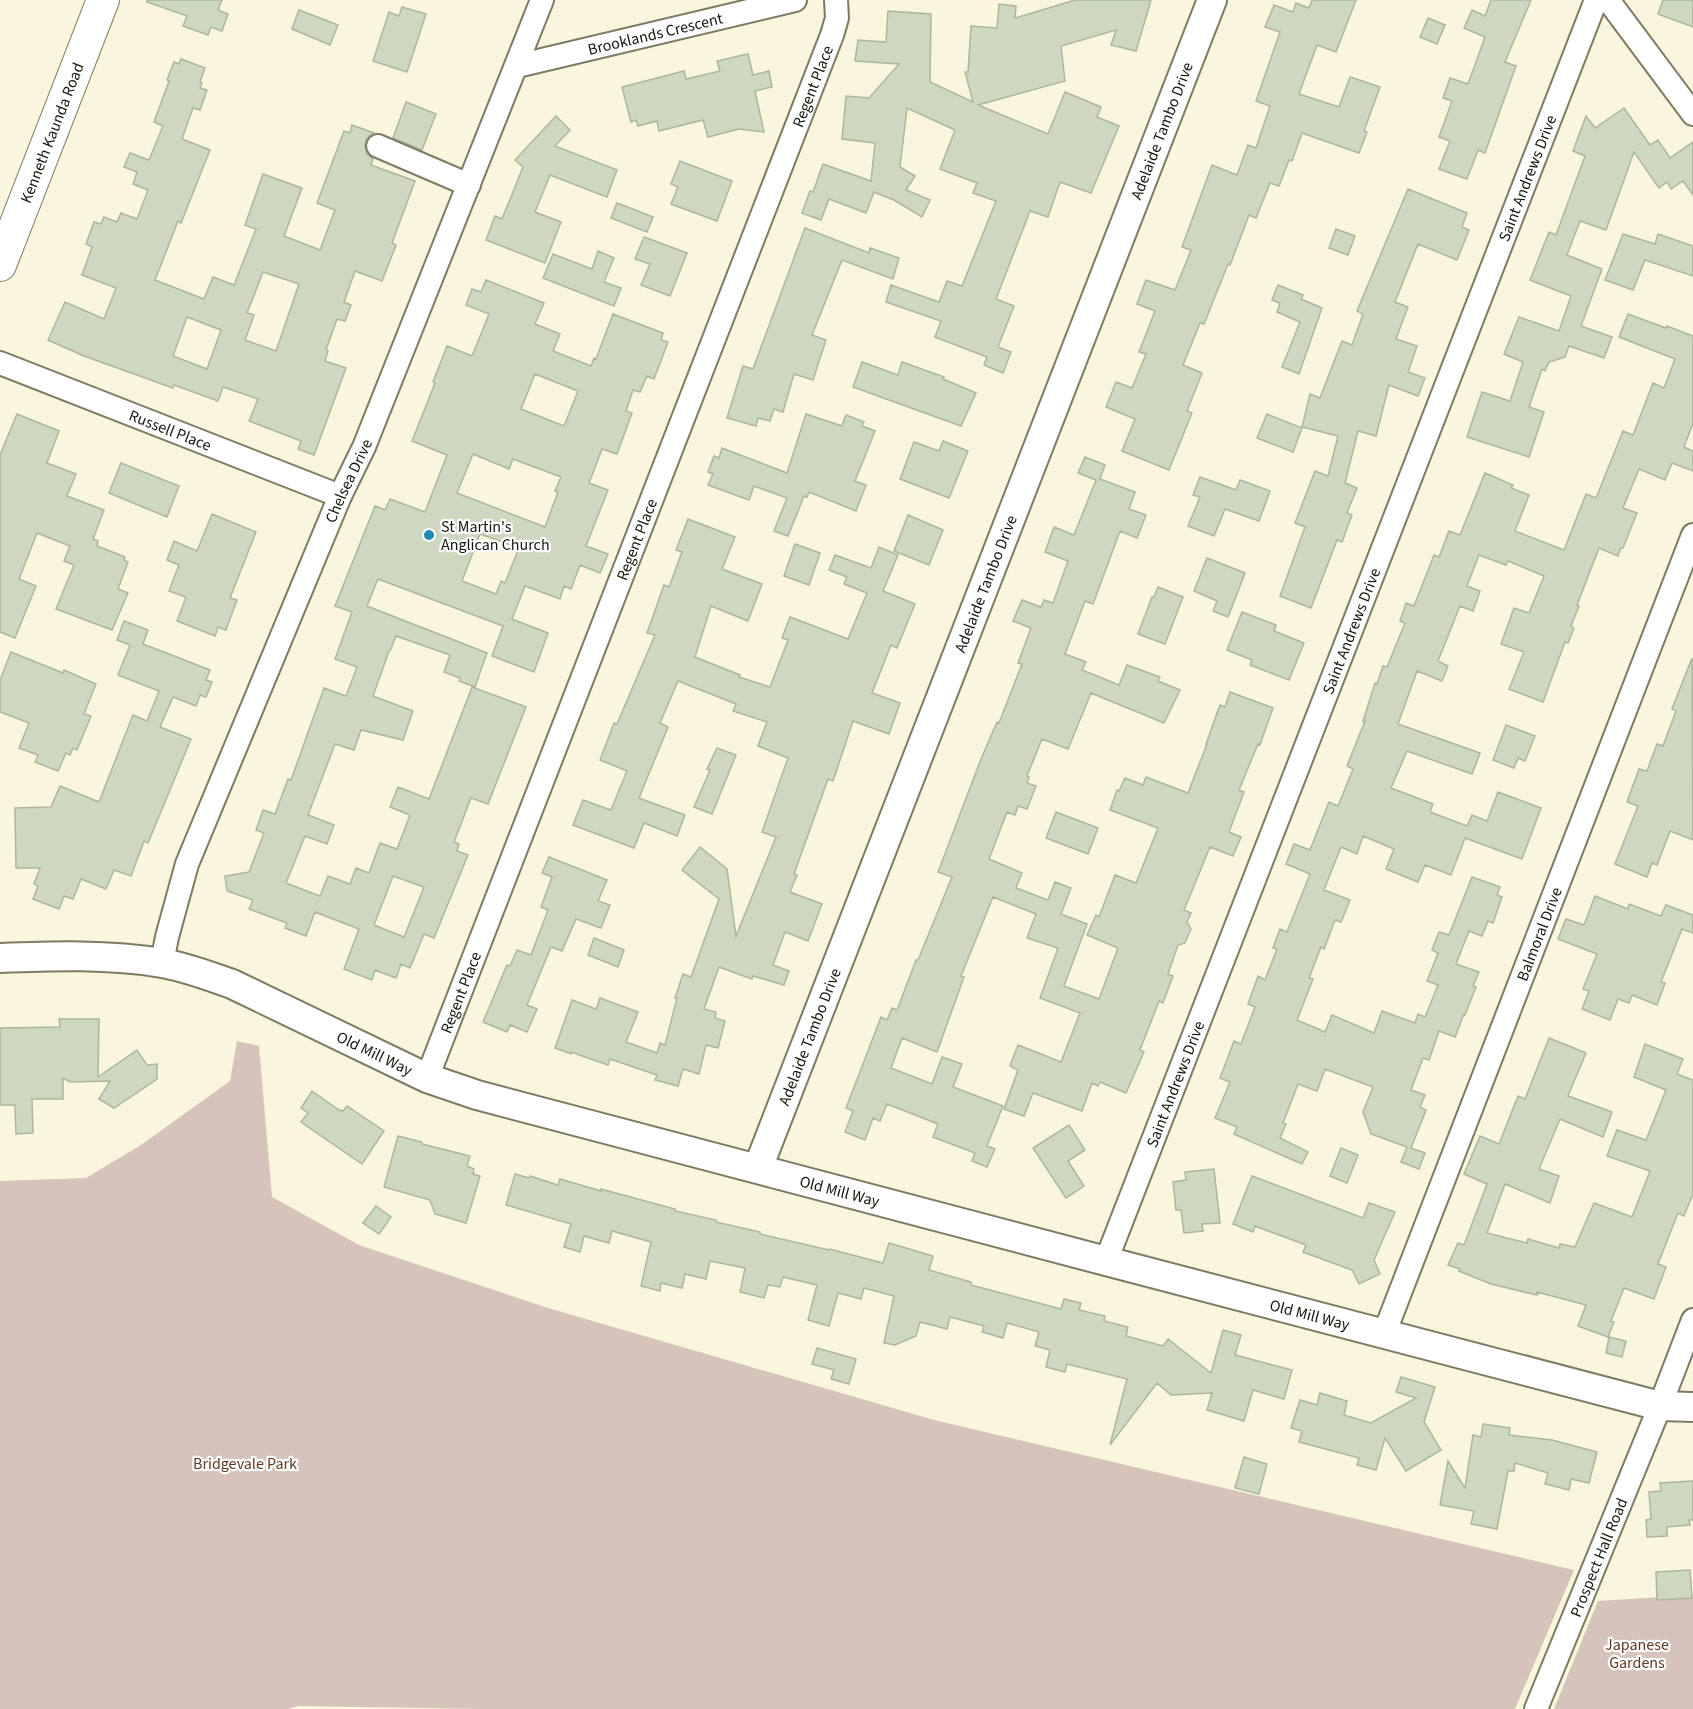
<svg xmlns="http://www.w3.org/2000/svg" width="1693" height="1709" font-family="'Source Sans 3',sans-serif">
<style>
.green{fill:#d6c3b9}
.building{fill:#ced8c1;stroke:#acb69f;stroke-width:1.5;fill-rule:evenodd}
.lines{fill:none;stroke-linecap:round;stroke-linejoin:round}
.minor-casing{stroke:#7e7b65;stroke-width:26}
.tertiary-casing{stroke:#7e7b65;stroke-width:32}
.secondary-casing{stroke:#7e7b65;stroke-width:34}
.minor{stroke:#fff;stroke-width:22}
.tertiary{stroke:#fff;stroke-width:28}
.secondary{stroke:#fff;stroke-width:32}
.poi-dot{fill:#1f8ab1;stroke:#fff;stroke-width:2}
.labels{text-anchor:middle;stroke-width:4.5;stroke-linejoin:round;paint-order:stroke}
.street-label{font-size:16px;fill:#17160d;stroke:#fff}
.poi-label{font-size:16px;fill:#17160d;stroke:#fff;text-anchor:start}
.park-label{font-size:16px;fill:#62381d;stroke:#fff}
</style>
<rect width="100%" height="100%" fill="#f9f6dd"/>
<g class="green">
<polygon points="237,1041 259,1046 272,1197 359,1245 548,1308 934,1420 1574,1570 1515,1709 483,1709 298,1706 288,1709 0,1709 0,1181 86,1178 141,1145 230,1081"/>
<polygon points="1693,1595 1693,1709 1554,1709 1598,1601"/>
</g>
<g class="building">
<polygon points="147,0 222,0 218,10 228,14 222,31 211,27 208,35 183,26 187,16 147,2"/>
<polygon points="1075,0 1151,0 1136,51 1111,45 1116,30 1061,46 1065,81 978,105 1048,134 1065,92 1101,107 1097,117 1119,126 1091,193 1060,182 1048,217 1030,211 996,299 1014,306 998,347 1011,352 1003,373 984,365 987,357 935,337 941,321 886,302 891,285 939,302 947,281 962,286 996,201 973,193 977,183 940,169 955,130 907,108 900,167 915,176 906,190 930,200 922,217 894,200 874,192 866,213 829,199 821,220 802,213 810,191 813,192 823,164 871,181 875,143 842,139 846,96 869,98 899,64 855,61 858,40 886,42 888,11 931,14 930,82 973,102 965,72 968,72 971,26 997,28 999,4 1016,6 1015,18"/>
<polygon points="1312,0 1356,0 1336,52 1317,45 1299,94 1339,107 1350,77 1380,87 1364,131 1367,132 1359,153 1302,133 1292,161 1289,160 1279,186 1270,183 1256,218 1249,215 1230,265 1228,264 1204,324 1200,323 1183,365 1202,373 1187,411 1192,413 1169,470 1122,451 1135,419 1106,407 1116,382 1132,388 1146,354 1139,352 1155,311 1137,304 1146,280 1175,290 1191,250 1182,247 1212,165 1237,175 1248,145 1256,148 1270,106 1256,101 1280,32 1265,27 1274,5 1293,12 1296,3 1309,8"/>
<polygon points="1491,0 1531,0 1505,62 1516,66 1485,153 1478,150 1467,179 1439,169 1450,141 1439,137 1452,101 1443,98 1450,78 1468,84 1485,37 1464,28 1472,10 1485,16"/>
<polygon points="1663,0 1693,0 1693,27 1658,14"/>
<polygon points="402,7 426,14 407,72 373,61 389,12 399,16"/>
<polygon points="299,10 338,25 330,45 292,29"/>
<polygon points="1428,18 1445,25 1437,44 1420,37"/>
<polygon points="748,54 753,75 769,71 772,87 755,91 764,132 739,129 708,137 703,120 659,131 657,121 638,126 636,120 631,122 622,87 684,71 686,79 720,71 717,61"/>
<path d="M181 59 205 68 200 82 202 83 200 88 207 90 200 110 193 108 182 139 210 150 181 223 178 221 155 280 204 299 213 277 234 285 256 229 245 225 263 174 302 188 284 236 320 250 335 210 317 203 344 131 350 133 352 125 374 133 369 136 366 140 365 147 367 154 373 159 371 165 415 181 392 243 396 245 382 281 355 271 344 302 351 305 345 321 337 319 326 350 328 351 325 361 346 368 314 455 298 449 301 441 249 421 258 399 223 387 218 401 174 385 173 388 84 356 48 340 65 302 104 319 116 288 82 275 92 247 86 244 94 222 101 224 104 217 117 222 121 213 137 219 148 190 133 184 137 172 124 167 130 153 149 160 163 126 154 122 169 81 167 80 174 62 179 64ZM263 272 299 284 276 351 245 340 254 315 247 313ZM187 317 221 330 207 369 173 356Z"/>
<polygon points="406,102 436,114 422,150 393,138"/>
<polygon points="1624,108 1650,145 1658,140 1670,158 1693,142 1693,195 1683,181 1671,189 1667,182 1659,188 1634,152 1606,230 1580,221 1567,255 1602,269 1581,326 1612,337 1604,358 1569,346 1565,357 1549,362 1545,371 1542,369 1529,407 1544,412 1529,457 1467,437 1482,392 1510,401 1523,362 1504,354 1519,317 1559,331 1571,296 1530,280 1549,232 1556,235 1585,156 1573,151 1586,116 1595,128"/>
<polygon points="556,116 570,130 555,146 617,170 607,197 550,175 535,212 561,222 545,263 486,240 495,216 502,219 523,167 515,160"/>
<polygon points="680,161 732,181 717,221 671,204 678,187 671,184"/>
<polygon points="1408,189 1467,213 1462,227 1469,230 1457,260 1418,244 1395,302 1408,307 1396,339 1417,346 1408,372 1425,378 1418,396 1389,385 1376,436 1358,431 1345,483 1357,488 1347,513 1352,515 1342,542 1337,540 1311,608 1280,596 1305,527 1295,523 1315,471 1328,476 1338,436 1302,427 1310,394 1320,398 1342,341 1352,345 1363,314 1357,311"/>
<polygon points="617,203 653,217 647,232 611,218"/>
<polygon points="805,228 869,253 870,248 899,258 893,279 842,260 812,335 826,340 813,380 794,374 783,412 774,409 770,421 758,418 756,426 727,418 743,366 753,369"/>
<polygon points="1336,229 1355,236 1348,255 1329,248"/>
<polygon points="1623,234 1655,244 1658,234 1693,246 1693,276 1645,260 1633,290 1605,280"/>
<polygon points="644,237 687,253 670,296 641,285 650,264 635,259"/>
<polygon points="598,251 614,258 604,282 621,288 614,306 543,278 553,254 592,269"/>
<path d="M486 280 544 303 535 324 560 334 553 351 591 366 594 358 596 359 613 314 663 333 661 340 668 342 654 379 647 376 640 392 633 390 626 411 632 413 617 454 602 449 589 483 608 490 586 546 608 554 600 573 580 565 571 589 564 586 560 599 525 586 512 619 548 633 534 672 492 656 503 626 378 579 367 606 487 653 475 687 459 681 460 678 444 672 450 655 396 636 390 651H389L373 696 413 711 403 740 361 730 354 750 335 744 308 815 334 825 327 844 305 836 286 883 320 896 328 876 350 884 356 868 369 873 380 843 397 849 410 815 390 807 398 787 429 799 472 687 526 707 488 804 471 798 454 842 459 844 457 851 468 855 434 938 424 934 410 968 401 964 396 978 375 970 372 980 344 969 359 929 315 912 306 936 285 928 287 923 249 909 253 900 227 891 225 876 249 872 264 833 256 830 263 810 275 814 288 779 291 780 324 688 346 696 357 667 335 659 352 612 335 606 375 506 385 510 390 499 425 512 447 455 412 441 435 383 433 382 447 346 472 356 489 314 466 305 472 289 481 292ZM535 374 578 391 564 426 521 409ZM473 454 509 469 513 459 561 477 555 491 558 492 545 527 457 493ZM480 534 519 548 505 583 501 581 496 594 462 581ZM393 876 424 887 404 937 374 925Z"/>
<polygon points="1278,285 1303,295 1301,299 1322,308 1299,374 1282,367 1300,322 1277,312 1280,303 1272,300"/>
<polygon points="1628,314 1666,328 1667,326 1693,336 1693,423 1684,447 1693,451 1693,471 1672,463 1665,480 1639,469 1623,508 1637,513 1623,548 1621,548 1618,556 1599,548 1577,605 1579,606 1571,626 1574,628 1568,643 1565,642 1543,702 1509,689 1524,652 1501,644 1514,608 1529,613 1544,576 1508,561 1506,565 1479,555 1467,586 1480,591 1473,611 1460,606 1438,661 1448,666 1442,681 1417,671 1398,724 1480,753 1472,774 1407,751 1391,788 1433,804 1430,812 1467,826 1472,815 1487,821 1498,792 1541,808 1522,859 1465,838 1451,875 1425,865 1418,882 1386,869 1394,849 1363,836 1357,854 1341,847 1324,890 1350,900 1341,922 1335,920 1324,949 1321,947 1309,978 1313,979 1297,1020 1325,1032 1332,1015 1374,1033 1382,1011 1415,1023 1418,1014 1425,1017 1438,985 1427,981 1438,953 1432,950 1439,932 1449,935 1472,877 1500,887 1497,895 1502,897 1493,923 1488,921 1482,936 1469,931 1456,964 1479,972 1473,986 1476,987 1465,1015 1464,1014 1455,1037 1439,1031 1429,1060 1423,1058 1411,1090 1425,1095 1420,1107 1426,1110 1411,1148 1425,1153 1419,1169 1401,1162 1407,1147 1371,1134 1363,1112 1373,1087 1325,1069 1317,1091 1298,1084 1283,1123 1286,1124 1280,1138 1308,1152 1302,1164 1234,1134 1237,1127 1215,1118 1230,1082 1220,1078 1234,1041 1241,1044 1255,1007 1248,1004 1258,976 1265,980 1277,949 1273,948 1280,929 1287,932 1310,874 1286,864 1294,844 1310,850 1329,802 1338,806 1353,769 1347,766 1365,721 1363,721 1375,683 1377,684 1383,666 1387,667 1405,623 1400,621 1406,603 1414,606 1434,555 1439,557 1449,531 1460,535 1485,473 1513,485 1511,488 1529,495 1515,531 1564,550 1586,494 1596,498 1623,431 1633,435 1653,383 1664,388 1675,359 1619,337"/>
<polygon points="862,362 898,375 902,362 944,377 943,379 976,393 961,426 853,387"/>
<polygon points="17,414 59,431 47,463 76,474 67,496 104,510 93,539 98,541 97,546 125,557 124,560 128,562 118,589 128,593 112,630 56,609 74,565 64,561 70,546 37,533 19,579 36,586 15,638 0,632 0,455"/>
<polygon points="806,414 842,426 846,415 864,422 862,426 875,431 855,481 866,485 856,511 809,492 807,497 804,496 788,536 774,531 787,498 754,486 749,500 708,485 713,474 708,472 714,456 719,458 722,448 787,473"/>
<polygon points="1267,414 1302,428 1293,452 1257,438"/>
<polygon points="943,441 968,451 949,498 900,479 914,442 939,451"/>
<polygon points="1085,457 1105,465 1100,479 1135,492 1129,509 1146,515 1137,538 1120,531 1093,604 1085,601 1065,654 1086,662 1082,670 1119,685 1127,665 1160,677 1158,681 1180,690 1164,723 1091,693 1068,749 1042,739 1027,776 1029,777 1027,783 1036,786 1027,809 1018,806 1015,815 1007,812 989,859 1022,873 1016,888 1048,900 1055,882 1071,888 1061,914 1087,924 1064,986 1099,999 1118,948 1087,935 1096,915 1099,917 1115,875 1136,883 1158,828 1110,810 1117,790 1119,791 1125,778 1143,785 1146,777 1188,793 1207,744 1206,744 1220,705 1225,707 1230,692 1273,708 1260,745 1258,744 1239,790 1244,792 1229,832 1241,837 1233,856 1210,847 1184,910 1191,913 1187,922 1191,929 1185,943 1178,945 1168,974 1173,976 1163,1003 1159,1001 1140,1050 1144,1052 1126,1093 1100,1082 1098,1086 1092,1083 1082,1111 1033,1093 1024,1116 1004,1109 1018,1070 1010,1066 1018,1045 1061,1062 1080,1013 1040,998 1058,948 1027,938 1036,914 993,897 961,976 964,977 937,1052 902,1038 891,1068 932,1084 942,1057 962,1064 953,1087 1003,1106 987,1146 995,1149 987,1167 972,1161 975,1153 933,1137 938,1124 887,1104 880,1121 873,1118 865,1140 845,1132 853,1111 846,1108 881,1017 887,1020 892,1008 897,1010 916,960 918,960 952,877 938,872 981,759 997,722 999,723 1022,664 1018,663 1031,628 1013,621 1022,600 1041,607 1044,600 1053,603 1068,561 1045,552 1054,527 1074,535 1096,480 1078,473"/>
<polygon points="121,463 179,486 167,517 109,493"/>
<polygon points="1200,477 1236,490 1240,480 1270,491 1259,521 1225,509 1214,536 1188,526 1200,497 1193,495"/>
<polygon points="212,514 256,532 230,598 237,600 226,630 218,627 215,636 177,621 186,597 169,591 179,565 167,560 174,541 197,551"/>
<polygon points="908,515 943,530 929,565 894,551"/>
<polygon points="688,519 735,537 722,569 762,584 748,621 711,606 695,657 740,675 739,677 770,687 788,640 782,638 790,617 848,639 867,593 844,584 847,577 829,570 835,555 871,568 879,547 898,555 883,591 915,604 897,648 891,645 872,693 900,703 889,734 853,721 833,781 828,779 794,874 797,875 790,892 822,904 808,941 785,932 773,965 789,971 784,985 753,976 752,979 719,967 704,1009 716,1012 715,1018 725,1021 718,1048 706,1045 699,1074 683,1069 678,1086 655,1080 657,1075 610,1059 608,1065 571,1052 571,1054 555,1048 572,1000 596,1009 600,998 638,1012 626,1042 657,1053 660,1043 665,1045 677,998 675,998 683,974 691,977 719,899 682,870 700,847 727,869 736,936 776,837 762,832 788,758 758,746 767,722 733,711 736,704 678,681 660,723 668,727 639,798 685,815 677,836 644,823 634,848 573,825 583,800 611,810 627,771 600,760 614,723 617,724 655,635 647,633 664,585 669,587 682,552 676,550"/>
<polygon points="795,544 820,553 809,585 784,576"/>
<polygon points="1207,558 1245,573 1228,617 1213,611 1217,601 1194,591"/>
<polygon points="1158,587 1183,597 1165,644 1138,634 1152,597 1154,597"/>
<polygon points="1242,612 1276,625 1274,631 1304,643 1289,680 1250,665 1252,660 1227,650"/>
<polygon points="124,621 148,630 143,644 210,670 206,680 212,682 206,697 200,695 196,706 173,697 160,727 191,739 148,843 144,841 131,876 114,870 106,889 81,879 73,899 64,896 59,909 33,899 38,886 34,884 40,868 16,868 15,808 51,807 60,786 99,802 133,715 147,721 159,691 118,675 130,645 117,640"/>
<polygon points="11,652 63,673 64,670 96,684 84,714 91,716 77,750 73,748 70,755 66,753 58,771 35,762 38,755 19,748 29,723 0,712 0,680"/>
<polygon points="1692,658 1693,840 1670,831 1657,865 1652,863 1647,877 1615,864 1638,806 1627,802 1639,769 1647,771 1657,744 1663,746 1676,711 1672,709"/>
<polygon points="1506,725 1535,736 1525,761 1518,758 1514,768 1493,760"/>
<polygon points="717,748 736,755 712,814 694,807 710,770 707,769"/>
<polygon points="1056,812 1098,828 1088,854 1046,838"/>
<polygon points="549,857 607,880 598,901 610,905 601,928 576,919 562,951 551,947 527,1005 537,1009 527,1032 510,1025 507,1032 483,1022 507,965 510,966 517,950 531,955 548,910 541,907 552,877 542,873"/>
<polygon points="1595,896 1628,909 1629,904 1661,916 1666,905 1693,915 1693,933 1682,929 1661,982 1665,983 1657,1005 1632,995 1629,1003 1618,999 1610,1020 1582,1009 1589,991 1583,989 1597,954 1558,939 1566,919 1584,925"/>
<polygon points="594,938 624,950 618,967 588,955"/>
<polygon points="59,1019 99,1019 98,1077 137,1050 147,1065 157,1064 157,1079 114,1108 99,1099 110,1081 70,1082 63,1078 63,1099 32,1099 33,1133 16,1134 15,1105 0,1105 0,1028 60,1027"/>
<polygon points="1549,1038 1586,1053 1568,1096 1612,1112 1603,1137 1560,1119 1539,1169 1559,1176 1550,1203 1505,1184 1487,1233 1527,1243 1528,1239 1559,1248 1560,1244 1575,1247 1594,1203 1632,1217 1650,1171 1607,1156 1617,1130 1646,1140 1666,1090 1634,1077 1645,1044 1683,1059 1677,1074 1693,1080 1693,1194 1684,1216 1678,1213 1658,1264 1666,1267 1654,1299 1624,1288 1611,1321 1614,1322 1608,1337 1578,1326 1586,1305 1537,1292 1537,1295 1491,1284 1459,1271 1460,1269 1448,1265 1458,1243 1464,1245 1487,1184 1464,1174 1480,1136 1499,1144 1518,1096 1525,1099"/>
<polygon points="312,1091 339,1110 343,1111 347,1106 384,1131 362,1164 301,1122 308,1113 301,1108"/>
<polygon points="1069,1125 1085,1150 1068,1161 1084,1186 1066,1198 1033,1148"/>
<polygon points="398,1136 422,1142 422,1144 470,1156 467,1166 474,1169 473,1174 480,1176 466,1223 435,1214 430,1200 384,1187"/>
<polygon points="1341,1148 1358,1155 1347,1183 1330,1176"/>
<polygon points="1214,1169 1220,1223 1202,1224 1203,1231 1184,1233 1181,1210 1176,1210 1173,1182 1186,1180 1185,1172"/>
<polygon points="515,1174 529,1178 530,1176 558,1185 560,1179 601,1191 601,1189 675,1209 675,1211 716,1220 716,1222 760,1232 760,1234 829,1250 830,1249 883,1263 889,1243 933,1256 929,1270 971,1282 971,1285 1061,1309 1064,1299 1081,1303 1079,1310 1105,1316 1104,1321 1128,1327 1126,1336 1163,1346 1168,1339 1211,1373 1223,1330 1241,1335 1235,1355 1292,1370 1284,1399 1253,1390 1244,1421 1207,1410 1212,1393 1171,1395 1157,1383 1110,1445 1127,1379 1067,1364 1065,1372 1046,1367 1050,1350 1035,1346 1039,1332 1007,1323 1003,1338 982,1332 984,1326 950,1317 947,1329 920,1322 916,1336 895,1345 884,1343 894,1296 864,1288 861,1299 838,1293 829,1326 808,1320 817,1285 783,1277 780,1287 768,1285 764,1298 740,1292 745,1268 710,1261 706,1279 685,1274 682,1288 661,1283 660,1291 641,1286 651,1242 612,1231 609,1243 584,1236 580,1252 564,1247 571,1224 506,1205"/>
<polygon points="1252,1176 1363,1218 1369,1203 1395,1212 1374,1260 1380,1274 1359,1284 1352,1270 1303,1252 1306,1245 1255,1226 1253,1232 1233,1224"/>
<polygon points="376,1206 391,1217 379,1234 363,1223"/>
<polygon points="1609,1337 1626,1341 1622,1357 1606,1353"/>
<polygon points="817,1348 856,1359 849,1384 831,1379 834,1370 812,1364"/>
<polygon points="1401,1377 1435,1387 1424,1422 1441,1450 1406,1471 1385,1438 1376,1470 1357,1465 1359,1458 1299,1442 1302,1431 1291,1428 1300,1400 1317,1405 1320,1393 1347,1401 1344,1415 1371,1423 1416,1398 1396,1392"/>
<polygon points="1483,1424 1510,1428 1509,1435 1552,1440 1597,1452 1589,1483 1571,1479 1569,1490 1545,1484 1548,1473 1515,1463 1514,1471 1508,1471 1497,1529 1471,1524 1474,1511 1440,1505 1448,1461 1465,1488 1473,1435 1481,1437"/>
<polygon points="1244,1457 1267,1464 1259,1494 1235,1488"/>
<polygon points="1693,1481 1693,1520 1689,1520 1690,1525 1667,1527 1667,1536 1647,1537 1646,1520 1651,1519 1649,1492 1661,1491 1660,1483"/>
<polygon points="1690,1570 1692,1598 1657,1600 1656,1572"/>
</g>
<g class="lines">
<defs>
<g id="minor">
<polyline points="1608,0 1693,114"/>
<path id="s1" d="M517 66 795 0"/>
<polyline points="378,146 469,185"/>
<path id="s2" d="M0 363 340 496"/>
<path id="s3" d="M162 963 167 937 187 864 340 496 364 447 542 0"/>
<path id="s4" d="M427 1078 832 35 837 18 836 0"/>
<path id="s5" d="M1106 1261 1596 0"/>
<path id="s6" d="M1384 1334 1693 535"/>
<path id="s7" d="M1536 1709 1660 1406 1693 1320"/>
</g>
<g id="tertiary">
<path id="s8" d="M0 958C53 956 109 954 162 963 186 967 209 976 232 984L427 1078 477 1095 1106 1261 1660 1406 1693 1407"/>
<path id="s9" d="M758 1168 1212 0"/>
</g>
<g id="secondary">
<path id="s10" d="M0 265 103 0"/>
</g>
</defs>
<use href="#minor" class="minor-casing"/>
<use href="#tertiary" class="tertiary-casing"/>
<use href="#secondary" class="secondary-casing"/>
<use href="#minor" class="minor"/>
<use href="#tertiary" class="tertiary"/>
<use href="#secondary" class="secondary"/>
</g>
<circle class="poi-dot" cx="429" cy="535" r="6"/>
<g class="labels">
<g class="street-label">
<text dy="6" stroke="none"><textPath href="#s1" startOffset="142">Brooklands Crescent</textPath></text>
<text dy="6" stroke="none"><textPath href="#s4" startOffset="1064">Regent Place</textPath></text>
<text dy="6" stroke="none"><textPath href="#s9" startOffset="1113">Adelaide Tambo Drive</textPath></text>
<text dy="6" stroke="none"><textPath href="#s10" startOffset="142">Kenneth Kaunda Road</textPath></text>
<text dy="6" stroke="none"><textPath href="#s5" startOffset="1162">Saint Andrews Drive</textPath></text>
<text dy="6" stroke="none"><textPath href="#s2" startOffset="183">Russell Place</textPath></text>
<text dy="6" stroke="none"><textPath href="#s3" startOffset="518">Chelsea Drive</textPath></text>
<text dy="6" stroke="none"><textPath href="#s4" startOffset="578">Regent Place</textPath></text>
<text dy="6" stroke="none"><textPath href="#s9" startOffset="627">Adelaide Tambo Drive</textPath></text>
<text dy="6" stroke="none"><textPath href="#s5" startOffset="676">Saint Andrews Drive</textPath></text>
<text dy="6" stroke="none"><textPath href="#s6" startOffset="429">Balmoral Drive</textPath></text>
<text dy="6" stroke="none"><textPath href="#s4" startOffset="92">Regent Place</textPath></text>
<text dy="6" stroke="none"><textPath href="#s9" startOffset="141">Adelaide Tambo Drive</textPath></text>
<text dy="6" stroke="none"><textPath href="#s8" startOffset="394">Old Mill Way</textPath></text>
<text dy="6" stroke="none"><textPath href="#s5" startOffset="190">Saint Andrews Drive</textPath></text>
<text dy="6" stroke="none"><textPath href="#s8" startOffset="880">Old Mill Way</textPath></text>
<text dy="6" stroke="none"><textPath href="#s8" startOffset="1366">Old Mill Way</textPath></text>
<text dy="6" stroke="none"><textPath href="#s7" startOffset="164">Prospect Hall Road</textPath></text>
</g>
<g class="poi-label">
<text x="441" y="532">St Martin's<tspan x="441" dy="18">Anglican Church</tspan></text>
</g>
<g class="park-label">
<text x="245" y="1469">Bridgevale Park</text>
<text x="1637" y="1650">Japanese<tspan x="1637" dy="18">Gardens</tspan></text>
</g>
</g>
</svg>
